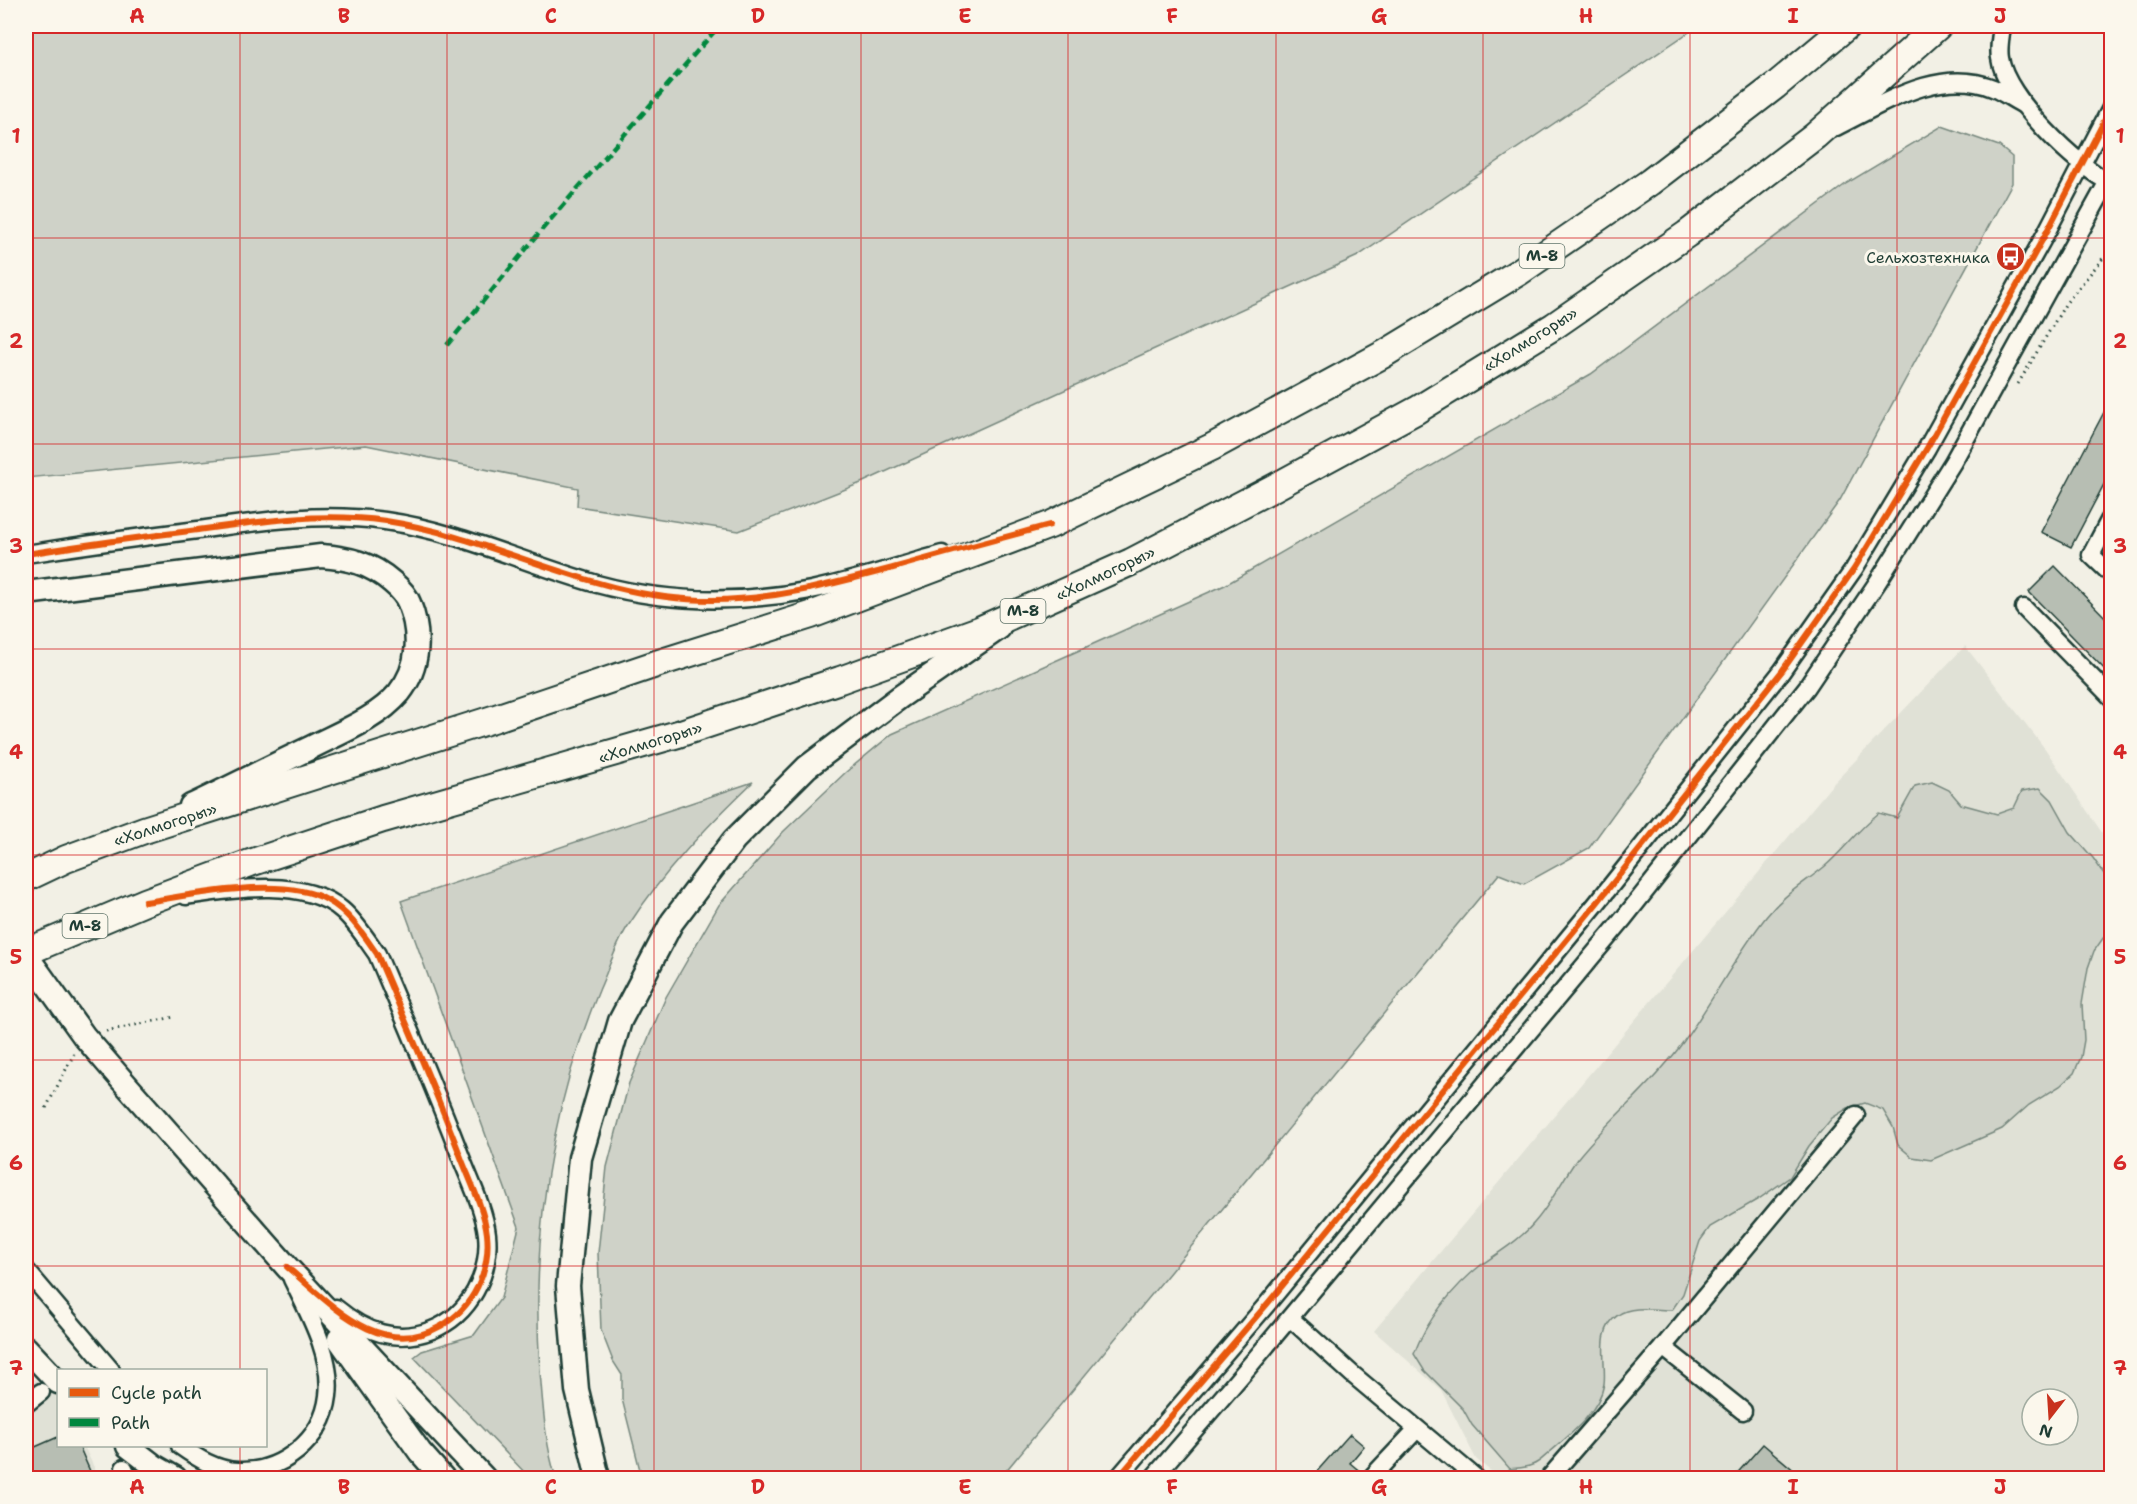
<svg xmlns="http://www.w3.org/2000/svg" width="2137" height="1504" font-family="'Shantell Sans',sans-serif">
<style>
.built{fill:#e0e1d6;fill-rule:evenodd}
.green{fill:#cfd2c8;stroke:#77887e;stroke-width:1.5}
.building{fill:#b7beb3;stroke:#1f3d34;stroke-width:1.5}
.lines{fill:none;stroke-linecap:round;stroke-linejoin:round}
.minor-casing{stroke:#1f3d34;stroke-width:21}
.major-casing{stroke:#1f3d34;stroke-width:27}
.highway-casing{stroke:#1f3d34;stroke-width:30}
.path{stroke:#1f3d34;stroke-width:3;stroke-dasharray:1.5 4.5;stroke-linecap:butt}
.minor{stroke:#fbf7ec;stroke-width:16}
.major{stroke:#fbf7ec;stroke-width:22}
.highway{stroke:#fbf7ec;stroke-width:26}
.quiet{stroke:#00873e;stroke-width:4.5;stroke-dasharray:9 4.5;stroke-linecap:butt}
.cycleway-casing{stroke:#fbf7ec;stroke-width:10}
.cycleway{stroke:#e8590c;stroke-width:6}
.grid{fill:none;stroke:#d62828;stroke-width:1.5;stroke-opacity:0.55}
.labels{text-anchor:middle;stroke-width:6;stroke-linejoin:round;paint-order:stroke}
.shield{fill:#fbf7ec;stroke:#61756b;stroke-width:1.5}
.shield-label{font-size:15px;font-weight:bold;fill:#1f3d34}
.poi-label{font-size:16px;fill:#1f3d34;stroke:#fbf7ec;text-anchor:end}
.street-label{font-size:16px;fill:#1f3d34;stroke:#fbf7ec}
.neatline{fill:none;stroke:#d62828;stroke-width:2}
.grid-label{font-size:20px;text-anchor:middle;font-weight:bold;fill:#d62828}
</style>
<rect width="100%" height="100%" fill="#f2f0e5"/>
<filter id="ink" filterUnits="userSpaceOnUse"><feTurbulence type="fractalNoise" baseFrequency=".0167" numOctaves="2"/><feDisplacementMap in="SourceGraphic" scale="12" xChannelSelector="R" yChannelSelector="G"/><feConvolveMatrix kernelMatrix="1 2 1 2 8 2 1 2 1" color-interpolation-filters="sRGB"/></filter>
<g filter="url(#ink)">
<g class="built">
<path d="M1965 646 2046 750 2111 846V1478H1499L1476 1459 1441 1390 1374 1331 1832 785ZM2032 1399H2068V1435H2032Z"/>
<polygon points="26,1374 58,1393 58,1446 84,1446 99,1478 26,1478"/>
</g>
<g class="green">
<polygon points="26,26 1698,26 1358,256 861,483 739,531 577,506 578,488 366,445 26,478"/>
<polygon points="1942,126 1999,146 2012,157 2012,183 1840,500 1589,848 1524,884 1499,874 1000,1478 642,1478 622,1399 622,1375 613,1361 601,1330 598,1253 607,1167 629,1083 666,997 719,905 783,832 846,772 892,734 1225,585 1591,374 1847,183"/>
<path d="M753 782C707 826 663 872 628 926 616 944 609 968 600 988 549 1111 531 1238 540 1371 543 1407 545 1444 556 1478H530L414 1357 422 1351 474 1335 501 1298 519 1227 401 901Z"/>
<path d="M1932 782 1949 790 1961 804 1997 814 2014 808 2022 791 2040 788 2052 800 2070 832 2093 858 2111 884V927L2094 951 2088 968 2082 1004 2084 1040 2081 1057 2074 1073 2060 1086 2029 1105 2002 1129 1931 1160 1912 1157 1898 1145 1893 1127 1883 1110 1865 1103 1848 1108 1832 1118 1809 1146 1790 1177 1760 1198 1710 1227 1700 1241 1683 1294 1672 1310C1656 1310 1632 1305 1618 1315 1595 1330 1607 1364 1604 1384 1599 1412 1571 1434 1550 1452 1545 1456 1539 1463 1532 1465 1525 1468 1517 1468 1510 1469L1472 1425 1463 1409 1424 1370 1414 1354C1426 1321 1453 1287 1481 1265 1499 1252 1520 1240 1534 1223 1551 1204 1562 1180 1577 1159 1608 1120 1648 1089 1678 1049 1710 1007 1733 959 1766 917 1783 895 1803 884 1824 867 1844 850 1858 829 1879 813L1897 818 1915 786Z"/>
</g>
<g class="building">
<polygon points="2112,397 2112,469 2071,547 2041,532"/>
<polygon points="2055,566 2112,624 2112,677 2029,592"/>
<polygon points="1350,1434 1364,1446 1350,1463 1368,1478 1311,1478"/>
<polygon points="58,1437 58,1446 79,1446 93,1478 26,1478 26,1451"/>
<polygon points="1763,1444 1803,1478 1733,1478"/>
</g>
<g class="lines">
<defs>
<g id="minor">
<path d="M2002 26C2001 36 1998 48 2000 58 2005 97 2077 167 2112 184"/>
<path d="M1836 127C1883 104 1939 66 1993 88 2003 92 2012 99 2022 104"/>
<polyline points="2112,515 2091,555 2112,575"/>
<path d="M26 554C83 545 140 537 198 530 262 521 320 512 385 521 458 531 526 564 597 584 667 603 739 604 811 590 855 581 899 566 942 554"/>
<polyline points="2024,608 2112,698"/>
<path d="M186 896C232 889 304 877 342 910 356 922 366 939 377 954 406 1022 436 1091 462 1160 471 1183 484 1209 487 1234 491 1273 470 1315 432 1330 396 1344 365 1332 336 1308"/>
<polyline points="26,1270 111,1370"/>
<polyline points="1290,1318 1352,1374 1476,1478"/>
<polyline points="1663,1347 1743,1411"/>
<polyline points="26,1404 41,1392"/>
<path d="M180 1446C197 1458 216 1470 238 1471 281 1473 323 1440 328 1396 333 1356 309 1314 292 1279"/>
<polyline points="124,1468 129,1478"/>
<polyline points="1118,1478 1268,1303 1597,903 1782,671 1854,569 1927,448 2045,235 2112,106"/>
<polyline points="1153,1478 1251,1364 1624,918 1807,687 1877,583 1953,462 2112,174"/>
<polyline points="1371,1478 1417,1429"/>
<polyline points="1549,1478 1663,1347 1856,1115"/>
</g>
<g id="major">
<path d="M26 593 321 556C349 558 370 563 392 582 398 587 406 595 409 603 421 633 420 667 399 693 377 719 339 733 310 748 270 767 231 787 191 806"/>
<polyline points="26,955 84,1036 121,1079 287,1267 484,1478"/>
<polyline points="339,1339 420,1452 443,1478"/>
<polyline points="26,1348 58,1382"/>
<polyline points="128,1446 154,1466 175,1478"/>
<polyline points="598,1478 577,1390 568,1286 580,1158 620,1021 672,922 734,840 807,767 900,697 999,628"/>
</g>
<g id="highway">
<polyline points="26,878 66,859 144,830 493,719 659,663 811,615 1050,525 1212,447 1384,354 1519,272 1650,182 1775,86 1847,26"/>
<polyline points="26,952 145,902 250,863 383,819 678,734 840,680 979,630 1131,562 1275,487 1417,410 1554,326 1687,234 1815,136 1938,26"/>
</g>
</defs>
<use href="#minor" class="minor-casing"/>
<use href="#major" class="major-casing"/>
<use href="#highway" class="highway-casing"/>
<g class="path">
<polyline points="2018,384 2066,303 2104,257"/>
<polyline points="106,1031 174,1017"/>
<polyline points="46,1108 74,1054"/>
</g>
<use href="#minor" class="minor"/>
<use href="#major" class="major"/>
<use href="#highway" class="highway"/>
<polyline class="quiet" points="447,345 545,226 719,26"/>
<defs>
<g id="cycleway">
<path d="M26 554C83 545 140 537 198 530 261 521 322 512 386 521 499 538 593 600 712 600 774 600 833 584 893 568 945 553 998 539 1050 525"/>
<path d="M145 902C193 895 284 875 327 900 349 912 363 934 377 954 406 1022 436 1091 462 1160 471 1183 484 1209 487 1234 491 1270 473 1308 441 1326 380 1361 330 1303 287 1267"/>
<polyline points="1118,1478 1268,1303 1597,903 1782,671 1854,569 1927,448 2045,235 2112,106"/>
</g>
</defs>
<use href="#cycleway" class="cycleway-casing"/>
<use href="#cycleway" class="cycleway"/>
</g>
</g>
<path class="grid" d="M240 26V1370M447 26V1478M654 26V1478M861 26V1478M1068 26V1478M1276 26V1478M1483 26V1478M1690 26V1478M1897 26V1478M26 238H2112M26 444H2112M26 649H2112M26 855H2112M26 1060H2112M26 1266H2112M240 1446V1478"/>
<defs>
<symbol id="bus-disc" viewBox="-11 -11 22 22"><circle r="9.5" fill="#c8321e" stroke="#fbf7ec"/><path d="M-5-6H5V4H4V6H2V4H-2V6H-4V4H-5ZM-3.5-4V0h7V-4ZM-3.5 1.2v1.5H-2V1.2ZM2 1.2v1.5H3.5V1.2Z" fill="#fff"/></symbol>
</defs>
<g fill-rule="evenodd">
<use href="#bus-disc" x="1994" y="240" width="33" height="33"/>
</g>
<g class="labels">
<g class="shield">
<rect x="1519.5" y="244" width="45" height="24" rx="4.5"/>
<rect x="1000.5" y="599" width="45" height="24" rx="4.5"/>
<rect x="62.5" y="914" width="45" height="24" rx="4.5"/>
</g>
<g class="shield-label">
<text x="1542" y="261">М-8</text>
<text x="1023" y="616">М-8</text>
<text x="85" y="931">М-8</text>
</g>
<g class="poi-label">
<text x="1990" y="263">Сельхозтехника</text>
</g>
<g class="street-label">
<text transform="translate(1530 339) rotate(-32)" y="6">«Холмогоры»</text>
<text transform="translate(1105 573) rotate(-25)" y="6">«Холмогоры»</text>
<text transform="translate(650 742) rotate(-17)" y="6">«Холмогоры»</text>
<text transform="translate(165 824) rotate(-18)" y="6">«Холмогоры»</text>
</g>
</g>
<rect width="2137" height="1504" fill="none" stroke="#fbf7ec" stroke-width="66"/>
<rect x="57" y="1369" width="210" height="78" fill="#fbf7ec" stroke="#a3ada2" stroke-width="1.5"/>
<rect x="69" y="1388" width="30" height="9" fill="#e8590c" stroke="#a3ada2" stroke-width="1.5"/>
<text x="111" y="1399" font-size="18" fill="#1f3d34">Cycle path</text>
<rect x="69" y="1418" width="30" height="9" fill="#00873e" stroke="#a3ada2" stroke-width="1.5"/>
<text x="111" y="1429" font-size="18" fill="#1f3d34">Path</text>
<g transform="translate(2050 1417) rotate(197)"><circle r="28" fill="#fbf7ec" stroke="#a3ada2" stroke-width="1.5"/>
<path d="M0-4.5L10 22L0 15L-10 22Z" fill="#c8321e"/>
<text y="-9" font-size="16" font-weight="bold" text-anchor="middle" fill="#1f3d34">N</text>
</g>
<rect x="33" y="33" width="2071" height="1438" class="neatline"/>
<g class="grid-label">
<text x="137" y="23">A</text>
<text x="344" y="23">B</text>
<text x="551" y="23">C</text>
<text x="758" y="23">D</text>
<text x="965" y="23">E</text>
<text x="1172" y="23">F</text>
<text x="1379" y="23">G</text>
<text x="1586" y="23">H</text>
<text x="1793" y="23">I</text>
<text x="2000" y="23">J</text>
<text x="16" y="143">1</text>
<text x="2120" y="143">1</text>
<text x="16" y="348">2</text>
<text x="2120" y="348">2</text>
<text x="16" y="553">3</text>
<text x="2120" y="553">3</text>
<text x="16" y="759">4</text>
<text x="2120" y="759">4</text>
<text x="16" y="964">5</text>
<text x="2120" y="964">5</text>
<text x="16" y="1170">6</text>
<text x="2120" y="1170">6</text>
<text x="16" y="1375">7</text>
<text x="2120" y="1375">7</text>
<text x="137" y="1494">A</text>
<text x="344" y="1494">B</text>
<text x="551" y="1494">C</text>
<text x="758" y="1494">D</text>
<text x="965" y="1494">E</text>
<text x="1172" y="1494">F</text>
<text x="1379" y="1494">G</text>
<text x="1586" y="1494">H</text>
<text x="1793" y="1494">I</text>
<text x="2000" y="1494">J</text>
</g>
</svg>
